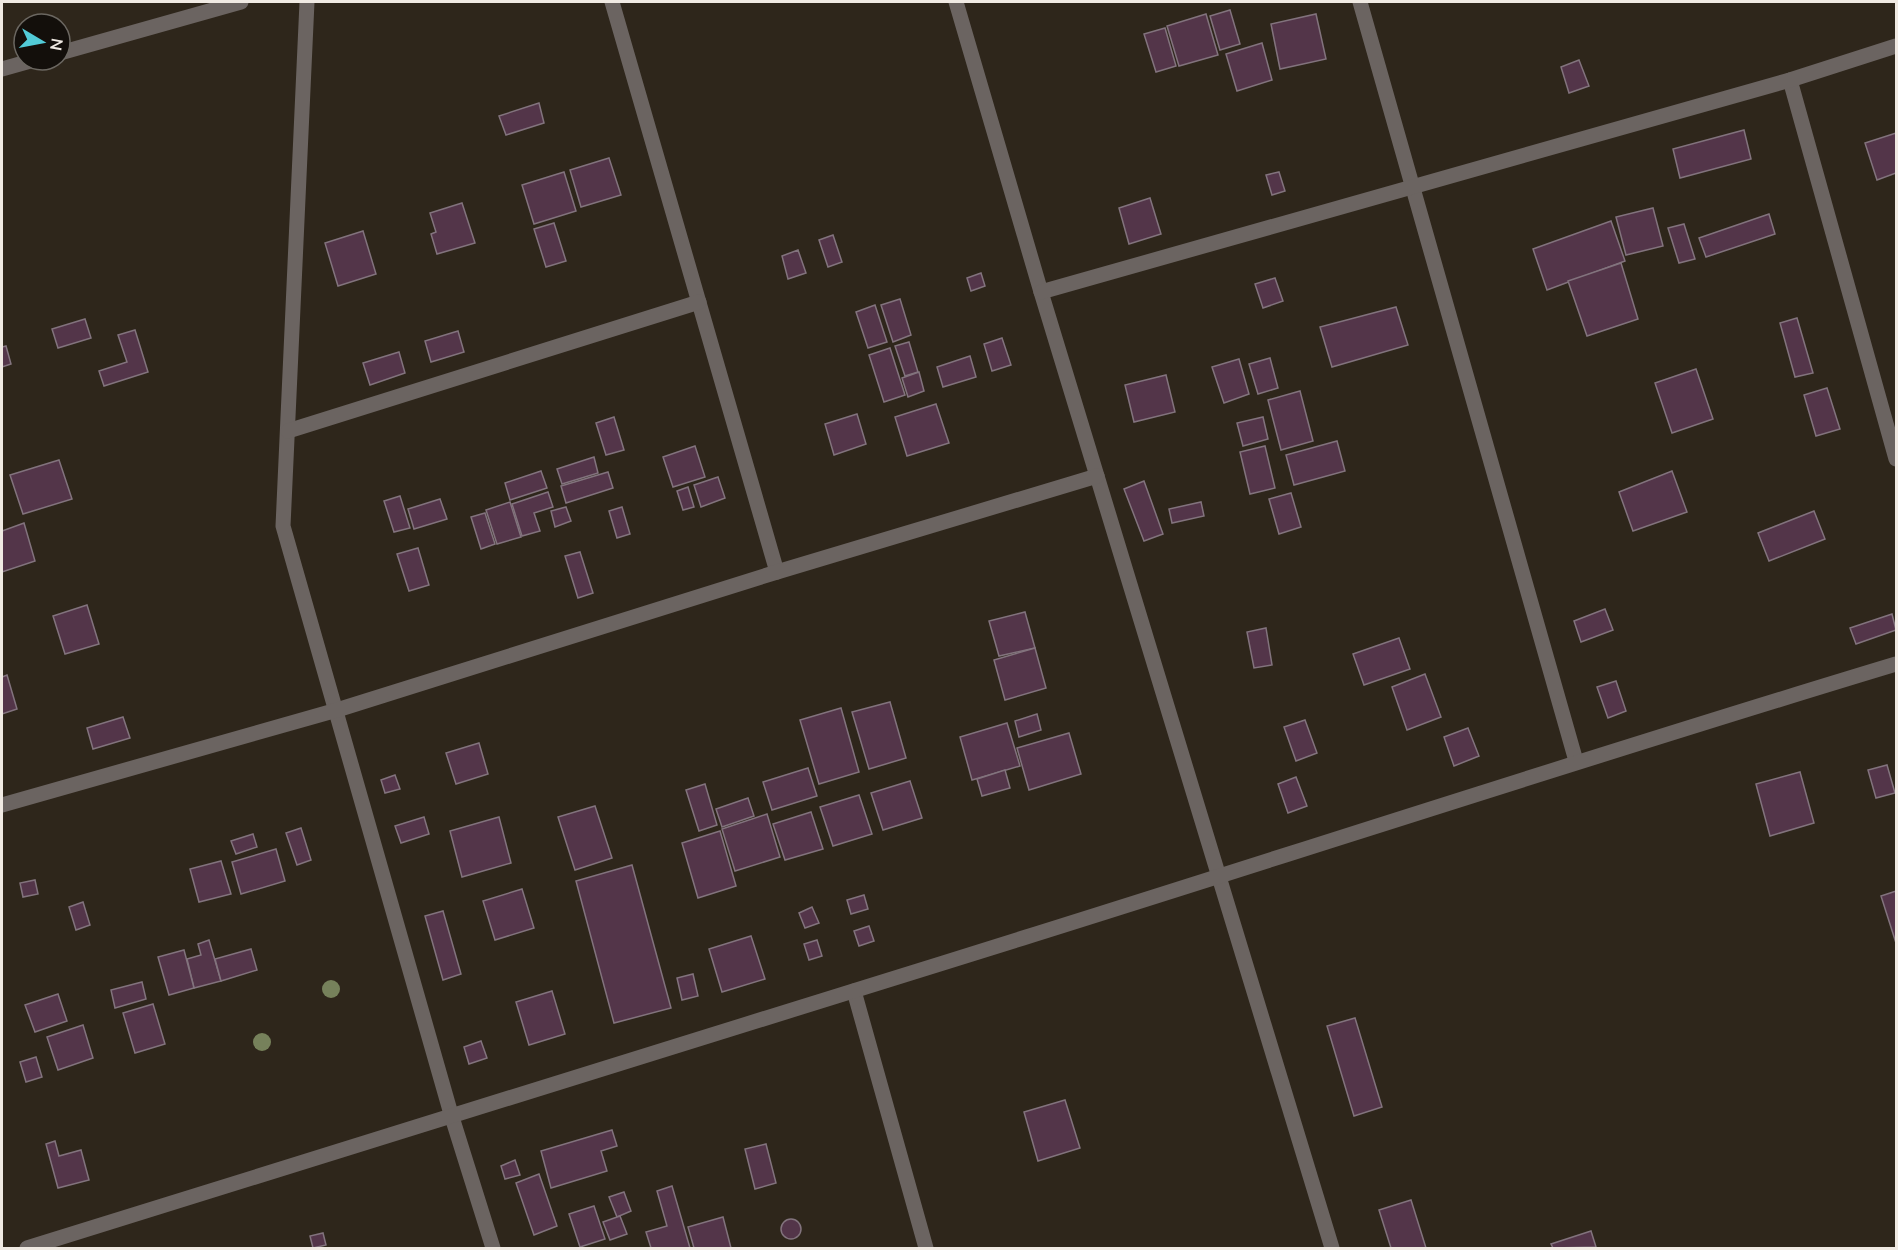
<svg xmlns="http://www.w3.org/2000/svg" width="1898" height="1250" font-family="Mulish,sans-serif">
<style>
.building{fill:#533549;stroke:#82737d;stroke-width:1.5}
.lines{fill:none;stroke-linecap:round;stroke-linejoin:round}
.minor{stroke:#6b6461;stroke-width:15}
.tree{fill:#76815b}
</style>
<rect width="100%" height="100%" fill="#2e261b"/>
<g class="building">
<polygon points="1230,10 1240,44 1220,50 1210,16"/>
<polygon points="1206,14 1218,55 1179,66 1167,26"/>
<polygon points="1316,14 1326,59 1280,69 1271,24"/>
<polygon points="1165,28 1176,66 1156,72 1144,34"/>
<polygon points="1262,43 1272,80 1237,91 1226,54"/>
<polygon points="1579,60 1589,86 1569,93 1561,67"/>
<polygon points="539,103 544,123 506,135 499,116"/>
<polygon points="1744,130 1751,159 1680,178 1673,149"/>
<polygon points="1896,133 1896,173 1877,180 1865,143"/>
<polygon points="609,158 621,195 581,207 570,170"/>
<polygon points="564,172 576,211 534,224 522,185"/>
<polygon points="1279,172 1285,191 1272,195 1266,175"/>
<polygon points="1150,198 1161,234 1129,244 1119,208"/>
<polygon points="462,203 475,243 437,254 431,234 436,232 430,213"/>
<polygon points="1653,208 1663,246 1626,255 1616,217"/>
<polygon points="1769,214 1775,234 1706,257 1699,238"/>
<polygon points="1611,221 1625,261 1547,290 1533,249"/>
<polygon points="554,223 566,261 546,267 534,229"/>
<polygon points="1684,224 1695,259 1679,263 1668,228"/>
<polygon points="363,231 376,274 338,286 325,243"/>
<polygon points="833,235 842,262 828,267 819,240"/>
<polygon points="798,250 806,273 788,279 782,256"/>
<polygon points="1621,263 1638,319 1587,336 1568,281"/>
<polygon points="981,273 985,286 971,291 967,278"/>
<polygon points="1275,278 1283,301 1263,308 1255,284"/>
<polygon points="900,299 911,335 893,342 881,305"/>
<polygon points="875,305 887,342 868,348 856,312"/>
<polygon points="1396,307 1408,345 1332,367 1320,327"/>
<polygon points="1797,318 1813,373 1795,377 1780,323"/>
<polygon points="85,319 91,338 58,348 52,329"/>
<polygon points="135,330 148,372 104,386 99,371 127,362 118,335"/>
<polygon points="458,331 464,352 431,362 425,341"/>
<polygon points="1002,338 1011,365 992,371 984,344"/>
<polygon points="909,342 918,372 905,376 895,346"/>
<polygon points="6,346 11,364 2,367 2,347"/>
<polygon points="890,348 905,395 884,402 869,355"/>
<polygon points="399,352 405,373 370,385 363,363"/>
<polygon points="970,356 976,377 943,387 937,367"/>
<polygon points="1270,358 1278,388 1258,394 1249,364"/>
<polygon points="1239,359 1249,394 1224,403 1212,367"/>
<polygon points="1696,369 1713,419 1672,433 1655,383"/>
<polygon points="919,372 924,391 908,397 902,378"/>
<polygon points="1166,375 1175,412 1134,422 1125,385"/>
<polygon points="1827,388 1840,429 1816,436 1804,395"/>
<polygon points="1300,391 1313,441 1281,450 1268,400"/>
<polygon points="936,404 949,443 907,456 895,417"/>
<polygon points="857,414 866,444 834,455 825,424"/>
<polygon points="614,417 624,450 606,455 596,423"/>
<polygon points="1263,417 1268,439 1243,446 1237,423"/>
<polygon points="1337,441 1345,471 1294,485 1286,455"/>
<polygon points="695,446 705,477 673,487 663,457"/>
<polygon points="1265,446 1275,488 1250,494 1240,452"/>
<polygon points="594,457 598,473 562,484 557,469"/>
<polygon points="59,460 72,499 23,514 10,475"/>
<polygon points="541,471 547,488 510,500 505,483"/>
<polygon points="1672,471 1687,512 1633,531 1619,492"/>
<polygon points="608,472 613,488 566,503 561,486"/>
<polygon points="718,477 725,498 701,507 694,485"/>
<polygon points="1144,481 1163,534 1144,541 1124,489"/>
<polygon points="688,487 694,507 683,510 677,491"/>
<polygon points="548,492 553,507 534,513 540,531 522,536 512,504"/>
<polygon points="1291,493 1301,527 1279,534 1269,499"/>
<polygon points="400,496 410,528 394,532 384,501"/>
<polygon points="440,499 447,519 414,529 408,509"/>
<polygon points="510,502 521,537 497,544 486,510"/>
<polygon points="1201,502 1204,516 1172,523 1169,509"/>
<polygon points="566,507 571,521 555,527 551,511"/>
<polygon points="622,507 630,534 617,538 609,511"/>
<polygon points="1814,511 1825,539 1769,561 1758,533"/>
<polygon points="485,513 495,544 481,549 471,517"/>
<polygon points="24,523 35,561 2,572 2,531"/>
<polygon points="418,548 429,585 409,591 397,554"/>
<polygon points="580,552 593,593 578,598 565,556"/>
<polygon points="87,605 99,644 65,654 53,616"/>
<polygon points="1605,609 1613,630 1581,642 1574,621"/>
<polygon points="1025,612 1035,648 999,656 989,621"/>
<polygon points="1892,614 1896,630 1856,644 1850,628"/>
<polygon points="1266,628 1272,665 1254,668 1247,632"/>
<polygon points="1399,638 1410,669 1364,685 1353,654"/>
<polygon points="1035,648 1046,688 1005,700 994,660"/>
<polygon points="1425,674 1441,717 1407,730 1392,687"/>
<polygon points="7,675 17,709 2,714 2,677"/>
<polygon points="1616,681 1626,711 1608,718 1597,687"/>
<polygon points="890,702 906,758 869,769 852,712"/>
<polygon points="841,708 859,772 819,784 800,720"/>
<polygon points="1037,714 1041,730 1019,737 1015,721"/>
<polygon points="123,717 130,738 93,749 87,728"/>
<polygon points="1305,720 1317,753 1296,761 1284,727"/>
<polygon points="1007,723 1020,766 972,780 960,737"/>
<polygon points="1468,728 1479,756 1454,766 1444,737"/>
<polygon points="1069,733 1081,774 1029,790 1017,748"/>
<polygon points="479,743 488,774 456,784 446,753"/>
<polygon points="1887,765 1895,793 1876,798 1868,770"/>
<polygon points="808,768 817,796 772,810 763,782"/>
<polygon points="1005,770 1010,788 982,796 977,779"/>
<polygon points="1800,772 1814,823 1770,836 1756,784"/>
<polygon points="395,775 400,789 385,793 381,780"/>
<polygon points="1296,777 1307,806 1288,813 1278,784"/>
<polygon points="910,781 922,818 883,830 871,793"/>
<polygon points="705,784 717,825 699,831 686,790"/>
<polygon points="859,795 872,834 833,846 820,807"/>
<polygon points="748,798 754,816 722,827 716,809"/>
<polygon points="595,806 612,858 575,870 558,817"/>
<polygon points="811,812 823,849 785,860 773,824"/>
<polygon points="767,814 780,857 735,871 722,829"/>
<polygon points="424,817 429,834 401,843 395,826"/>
<polygon points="499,817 511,863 462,877 450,831"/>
<polygon points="301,828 311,860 297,865 286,833"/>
<polygon points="720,831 736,886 698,898 682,843"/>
<polygon points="253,834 257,847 236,854 231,841"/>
<polygon points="276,849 285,881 241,894 232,862"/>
<polygon points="221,861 231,894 199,902 190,869"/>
<polygon points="632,865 671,1008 614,1023 576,881"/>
<polygon points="35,880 38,894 23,897 20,883"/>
<polygon points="522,889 534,928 495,940 483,901"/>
<polygon points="1896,891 1896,943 1881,896"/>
<polygon points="864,895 868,909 851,914 847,900"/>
<polygon points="83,902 90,925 76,930 69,907"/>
<polygon points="812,907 819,923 805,928 799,913"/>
<polygon points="443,911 461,974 443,980 425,916"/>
<polygon points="869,926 874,941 859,946 854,931"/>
<polygon points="751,936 765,979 722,992 709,949"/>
<polygon points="209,940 221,981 194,988 187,959 201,955 198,944"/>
<polygon points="817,940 822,956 809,960 804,944"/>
<polygon points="251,949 257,970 221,981 215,959"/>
<polygon points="184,950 194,988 169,995 158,957"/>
<polygon points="693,974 698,996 682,1000 677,978"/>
<polygon points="142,982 146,999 115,1008 111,990"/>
<polygon points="552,991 565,1034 529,1045 516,1002"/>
<polygon points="58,994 67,1021 35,1032 25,1005"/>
<polygon points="153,1004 165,1044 135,1053 123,1013"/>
<polygon points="1355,1018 1382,1107 1354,1116 1327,1026"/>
<polygon points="83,1025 93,1058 58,1070 47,1037"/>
<polygon points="481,1041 487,1058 469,1064 464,1047"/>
<polygon points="36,1057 42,1077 26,1082 20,1062"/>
<polygon points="1065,1100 1080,1148 1038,1161 1024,1112"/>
<polygon points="612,1130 617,1146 601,1151 607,1171 551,1188 541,1151"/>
<polygon points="55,1141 59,1156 81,1150 89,1180 58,1188 46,1144"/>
<polygon points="766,1144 776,1183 755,1189 745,1149"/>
<polygon points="515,1160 520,1175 505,1179 501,1166"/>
<polygon points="539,1174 557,1226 534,1235 516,1183"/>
<polygon points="672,1186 690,1248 651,1248 646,1232 667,1226 657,1191"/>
<polygon points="624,1192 631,1211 617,1217 609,1197"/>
<polygon points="1411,1200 1426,1248 1391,1248 1379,1210"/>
<polygon points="594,1206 605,1239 580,1247 569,1214"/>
<polygon points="620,1216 627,1234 610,1240 603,1222"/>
<polygon points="723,1217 731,1248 694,1248 688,1227"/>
<circle cx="791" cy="1229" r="10"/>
<polygon points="1591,1231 1596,1247 1553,1248 1551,1244"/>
<polygon points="323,1233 326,1245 313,1248 310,1236"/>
</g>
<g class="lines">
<g class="minor">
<polyline points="307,2 283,526 451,1114 493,1248"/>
<polyline points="612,2 777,572"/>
<polyline points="956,2 1041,292 1332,1248"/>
<polyline points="1360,2 1576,761"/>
<polyline points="60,53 241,2"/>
<polyline points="2,69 34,60"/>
<polyline points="1790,80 1896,459"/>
<polyline points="1041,292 1790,80 1896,46"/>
<polyline points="288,431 699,302"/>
<polyline points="2,805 337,710 777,572 1097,476"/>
<polyline points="854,991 926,1248"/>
<path d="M27 1248C358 1143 691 1042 1023 938 1314 847 1604 752 1896 664"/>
</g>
</g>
<g class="tree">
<circle cx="331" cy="989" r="9"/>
<circle cx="262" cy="1042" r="9"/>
</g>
<rect width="1898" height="1250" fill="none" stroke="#f0eae3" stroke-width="6"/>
<g transform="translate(42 42) rotate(100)"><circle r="28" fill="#130f0b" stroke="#6b6761" stroke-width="1.5"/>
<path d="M0-4.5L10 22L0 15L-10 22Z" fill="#52cbd7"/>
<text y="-9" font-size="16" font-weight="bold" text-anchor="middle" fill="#f0eae3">N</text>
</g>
</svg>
